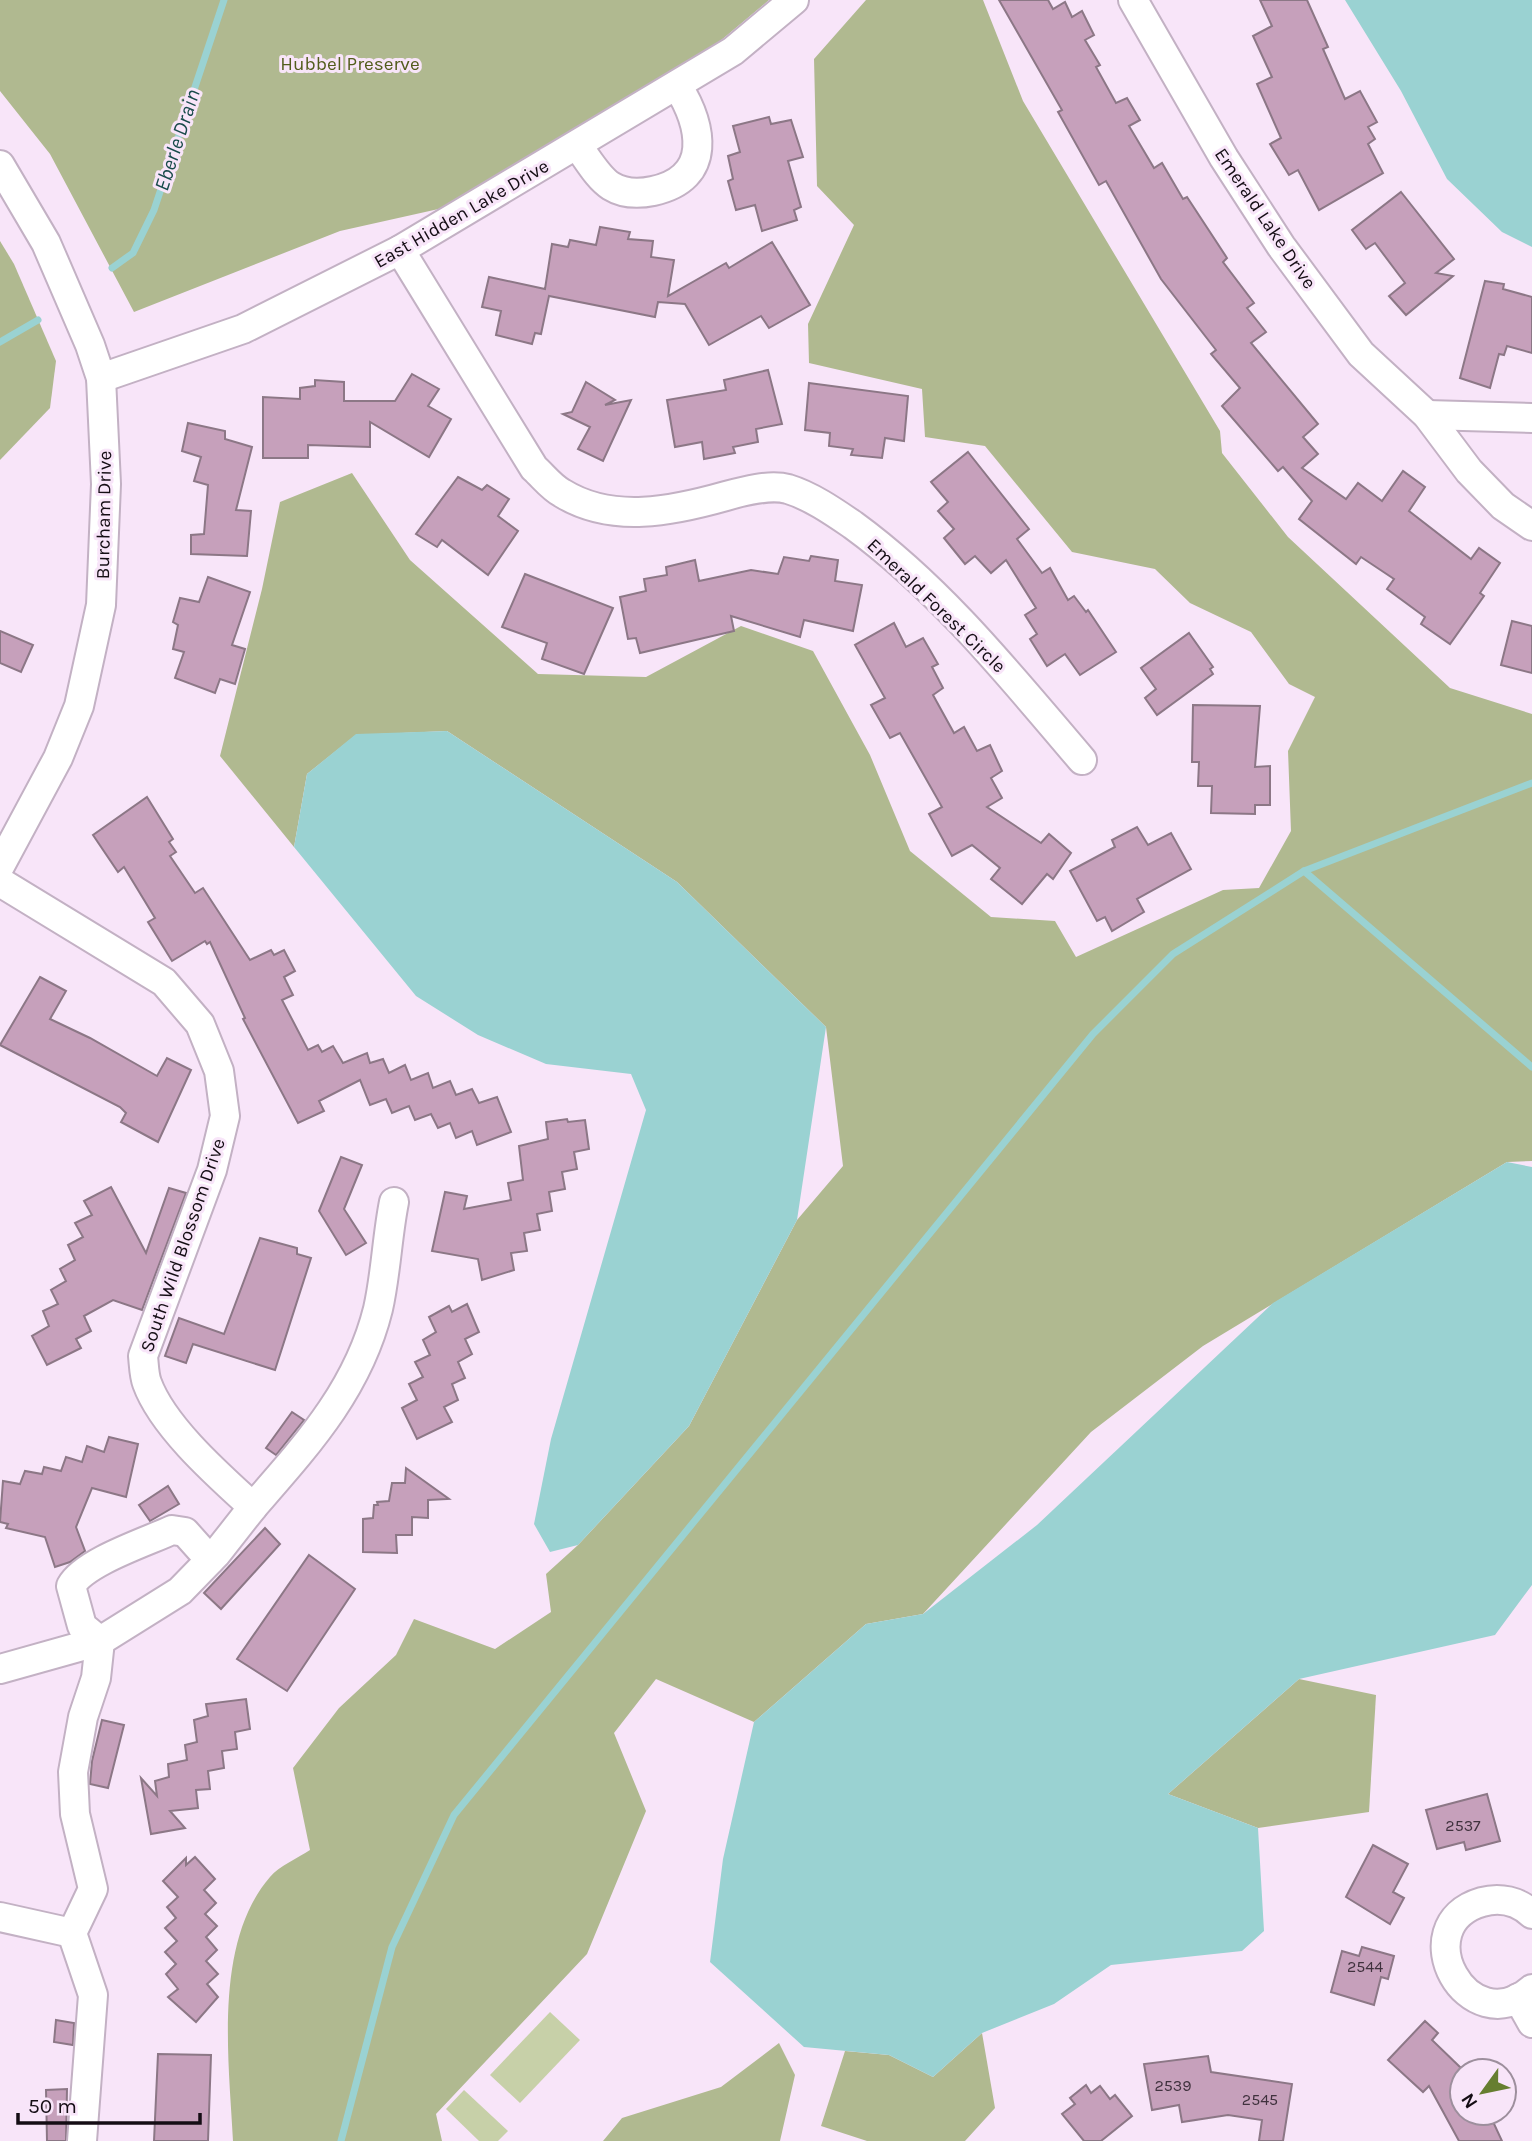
<svg xmlns="http://www.w3.org/2000/svg" width="1532" height="2141" font-family="Karla,sans-serif">
<style>
.green{fill:#c7d0a8}
.forest{fill:#b0b990}
.water{fill:#9ad2d2}
.lines{fill:none;stroke-linecap:round;stroke-linejoin:round}
.stream{stroke:#9ad2d2;stroke-width:7}
.building{fill:#c6a0bb;stroke:#8c7786;stroke-width:2}
.minor-casing{stroke:#c3b1c4;stroke-width:32}
.minor{stroke:#fff;stroke-width:28}
.labels{text-anchor:middle;stroke-width:6;stroke-linejoin:round;paint-order:stroke}
.number-label{font-size:16px;fill:#40323e}
.park-label{font-size:19px;fill:#525c1c;stroke:#f8e5f9}
.street-label{font-size:19px;fill:#140d14;stroke:#f8e5f9}
.water-label{font-size:21px;font-style:italic;fill:#194b4b;stroke:#f8e5f9}
</style>
<rect width="100%" height="100%" fill="#f8e5f9"/>
<g class="green">
<polygon points="550,2012 580,2040 520,2103 490,2075"/>
<polygon points="464,2090 508,2131 498,2141 479,2141 446,2109"/>
</g>
<g class="forest">
<polygon points="0,0 769,0 713,47 443,208 340,231 134,312 50,154 0,91"/>
<path d="M866 0H983L1023 101 1220 431 1222 453 1288 537 1450 688 1532 714V1161L1507 1162 1203 1346 1091 1432 923 1614 866 1624 754 1722 656 1679 614 1733 646 1811 587 1954 436 2114 442 2141H233C229 2060 213 1943 270 1877 279 1866 298 1858 310 1850L293 1768 339 1708 396 1655 414 1619 495 1649 551 1612 546 1574 578 1545 689 1426 797 1220 843 1166 826 1027 677 882 447 731 356 735 307 774 294 847 220 756 262 589 280 502 352 473 410 560 538 674 646 677 741 626 813 651 870 755 910 851 991 917 1055 921 1076 957 1223 890 1259 888 1291 831 1288 751 1315 697 1289 684 1251 632 1190 603 1155 569 1072 552 985 446 925 437 922 389 809 363 808 324 854 225 817 186 814 59Z"/>
<polygon points="0,241 14,264 56,361 50,408 0,460"/>
<polygon points="1299,1679 1376,1695 1369,1812 1258,1828 1168,1794"/>
<polygon points="982,2033 995,2108 965,2141 867,2141 821,2126 845,2051 889,2055 933,2077"/>
<polygon points="779,2043 795,2075 780,2141 603,2141 622,2118 721,2087"/>
</g>
<g class="water">
<polygon points="1345,0 1532,0 1532,247 1502,232 1447,179 1401,91"/>
<polygon points="447,731 677,882 826,1027 797,1220 689,1426 578,1545 550,1552 534,1524 551,1439 646,1110 631,1074 546,1064 478,1035 416,996 294,847 307,774 356,734"/>
<polygon points="1507,1162 1532,1167 1532,1585 1495,1635 1299,1679 1168,1794 1258,1828 1264,1931 1242,1951 1111,1965 1054,2004 982,2033 933,2077 889,2055 804,2047 710,1962 723,1859 754,1722 866,1624 923,1614 1037,1525 1273,1303"/>
</g>
<g class="lines">
<g class="stream">
<polyline points="112,268 133,253 154,210 224,0"/>
<polyline points="0,342 38,320"/>
<polyline points="1304,871 1532,1067"/>
<polyline points="341,2141 392,1947 454,1815 1093,1034 1173,954 1304,871 1532,783"/>
</g>
</g>
<g class="building">
<polygon points="999,0 1048,0 1053,9 1065,2 1072,17 1082,11 1094,35 1085,40 1100,65 1096,67 1116,103 1127,98 1140,120 1129,126 1154,168 1162,163 1183,199 1187,197 1227,258 1223,262 1254,303 1247,308 1266,332 1251,343 1318,424 1303,437 1318,454 1302,468 1346,499 1358,483 1382,501 1403,471 1425,487 1409,511 1471,559 1479,548 1500,563 1480,593 1484,596 1450,644 1421,624 1425,617 1387,589 1394,579 1361,557 1356,564 1299,519 1312,501 1283,467 1278,471 1222,406 1240,388 1211,354 1216,350 1161,279 1106,181 1099,185 1058,112 1062,110"/>
<polygon points="1260,0 1307,0 1328,47 1323,49 1345,99 1360,91 1377,122 1368,127 1375,139 1368,144 1383,173 1319,210 1298,170 1289,175 1270,144 1281,138 1257,84 1272,77 1253,36 1272,26"/>
<polygon points="769,117 771,124 791,120 803,157 788,161 801,207 794,210 797,220 762,231 755,205 736,210 728,181 733,179 728,156 740,152 733,126"/>
<polygon points="1401,192 1454,259 1436,273 1453,276 1406,315 1389,296 1405,283 1375,243 1366,249 1352,230"/>
<polygon points="600,227 630,232 628,239 653,241 651,257 674,260 668,296 726,263 729,268 772,242 810,305 769,328 761,316 709,345 685,304 658,302 655,317 549,296 541,334 535,333 532,344 496,335 501,311 482,307 489,277 545,289 552,244 568,247 570,240 596,245"/>
<polygon points="1485,281 1504,284 1503,289 1532,297 1532,353 1507,346 1504,355 1499,354 1490,388 1460,378"/>
<polygon points="768,370 782,424 756,429 758,442 733,447 735,453 704,459 702,442 675,447 667,400 726,390 724,380"/>
<polygon points="412,374 439,389 428,406 451,419 429,457 370,422 370,447 308,445 308,458 263,458 263,397 300,399 300,388 315,386 315,380 344,382 344,401 395,401"/>
<polygon points="586,382 615,400 605,405 631,400 603,461 578,449 590,427 563,414 572,412"/>
<polygon points="809,383 908,396 904,441 885,438 882,458 851,455 853,449 829,446 830,433 805,430"/>
<polygon points="188,423 225,431 225,439 252,447 236,510 251,511 247,556 191,554 191,535 204,534 208,485 194,481 201,457 182,451"/>
<polygon points="968,452 1029,529 1017,539 1042,573 1050,568 1068,600 1074,596 1086,612 1088,610 1116,652 1080,675 1065,654 1047,666 1030,639 1037,634 1025,615 1036,608 1006,560 991,573 975,556 965,564 944,538 954,529 938,511 948,502 931,482"/>
<polygon points="458,477 482,490 487,485 509,499 498,516 518,531 488,575 442,540 437,547 416,534"/>
<polygon points="811,556 838,560 835,581 862,585 853,631 804,620 800,637 731,616 734,631 640,653 636,638 628,639 620,597 646,591 644,579 667,575 666,567 695,560 699,581 751,570 778,574 784,557 809,561"/>
<polygon points="525,574 613,608 584,674 542,659 547,643 502,627"/>
<polygon points="208,577 250,592 232,645 245,649 235,684 220,679 215,693 175,678 184,652 173,649 178,625 173,622 180,598 199,602"/>
<polygon points="1512,621 1532,626 1532,673 1501,665"/>
<polygon points="894,623 906,647 923,638 938,664 932,667 943,688 933,695 954,733 964,727 977,751 990,745 1002,771 991,778 1002,798 987,807 1041,843 1049,834 1071,853 1053,879 1047,874 1022,904 991,879 1000,868 972,845 952,856 929,814 942,807 900,733 890,738 871,705 885,698 855,645"/>
<polygon points="0,631 33,645 21,672 0,663"/>
<polygon points="1189,633 1213,667 1210,669 1213,674 1157,715 1145,698 1156,689 1141,668"/>
<polygon points="1193,705 1260,706 1255,767 1270,766 1270,805 1255,805 1255,814 1211,813 1212,786 1198,786 1199,762 1192,762"/>
<polygon points="147,797 173,839 169,842 176,852 170,856 195,893 203,888 250,960 271,950 274,955 284,950 295,971 284,977 293,995 282,1000 308,1050 318,1045 322,1052 333,1046 343,1063 367,1053 370,1063 383,1059 389,1073 405,1065 411,1080 428,1073 433,1088 450,1081 456,1095 472,1089 479,1103 497,1097 511,1132 477,1145 472,1131 456,1138 450,1123 438,1128 431,1114 415,1120 409,1106 392,1113 386,1099 370,1105 360,1080 319,1101 324,1111 298,1123 243,1019 245,1018 210,942 207,944 205,941 172,961 148,922 155,918 124,867 118,872 93,835"/>
<polygon points="1137,827 1148,845 1171,833 1191,869 1137,899 1144,912 1112,931 1105,917 1097,921 1070,871 1115,847 1112,840"/>
<polygon points="40,977 66,991 50,1019 90,1038 157,1076 167,1058 191,1070 158,1142 121,1122 126,1113 120,1107 0,1045"/>
<polygon points="567,1119 568,1122 585,1120 589,1149 574,1152 577,1169 562,1172 565,1189 549,1192 552,1211 537,1214 540,1230 524,1233 527,1251 511,1253 514,1270 482,1280 478,1259 432,1251 445,1192 467,1196 464,1209 511,1200 508,1183 523,1180 519,1146 548,1139 546,1122"/>
<polygon points="341,1157 362,1165 344,1209 366,1243 346,1255 319,1211"/>
<polygon points="111,1187 146,1253 169,1188 186,1193 142,1310 113,1300 84,1316 91,1331 76,1339 81,1348 47,1365 32,1336 49,1326 43,1311 58,1304 51,1290 66,1281 60,1269 75,1260 68,1245 83,1237 75,1223 92,1215 84,1201"/>
<polygon points="260,1238 297,1248 297,1254 311,1258 275,1370 193,1344 186,1363 165,1356 179,1318 224,1334"/>
<polygon points="467,1304 479,1332 465,1339 472,1354 458,1362 465,1378 452,1384 458,1400 444,1407 452,1422 417,1439 402,1408 417,1400 409,1384 423,1377 415,1362 430,1355 423,1340 436,1332 429,1317 449,1306 452,1312"/>
<polygon points="292,1412 304,1420 276,1455 266,1448"/>
<polygon points="109,1437 138,1444 126,1497 92,1488 76,1527 85,1551 70,1562 55,1567 45,1537 6,1528 8,1524 0,1522 3,1481 20,1484 25,1471 42,1474 44,1467 61,1471 66,1457 82,1462 87,1446 104,1452"/>
<polygon points="406,1468 449,1499 428,1500 428,1518 412,1517 412,1535 396,1535 397,1553 363,1552 363,1519 373,1518 374,1505 378,1505 377,1502 389,1501 392,1483 405,1483"/>
<polygon points="168,1486 179,1504 150,1521 139,1505"/>
<polygon points="265,1528 280,1544 221,1609 204,1593"/>
<polygon points="309,1555 355,1589 287,1691 237,1659"/>
<polygon points="246,1699 250,1729 235,1732 237,1749 222,1751 224,1768 208,1771 210,1789 196,1790 198,1808 170,1811 185,1828 151,1834 141,1778 157,1796 155,1781 169,1777 168,1764 187,1760 185,1745 197,1742 194,1720 208,1716 206,1704"/>
<polygon points="102,1720 124,1725 108,1788 90,1784 92,1761"/>
<polygon points="1487,1794 1500,1841 1466,1850 1464,1842 1437,1849 1426,1810"/>
<polygon points="1373,1845 1408,1864 1393,1892 1404,1898 1390,1924 1346,1897"/>
<polygon points="195,1857 215,1879 204,1890 216,1903 205,1914 217,1926 206,1937 217,1950 206,1961 218,1974 207,1984 218,1997 196,2022 168,1997 178,1989 166,1974 176,1964 165,1952 177,1941 165,1928 176,1918 167,1907 178,1897 163,1881 186,1858 186,1865"/>
<polygon points="1362,1947 1394,1956 1388,1979 1381,1977 1374,2005 1331,1992 1342,1951 1359,1956"/>
<polygon points="56,2020 74,2023 73,2045 54,2042"/>
<polygon points="1425,2021 1438,2033 1432,2040 1462,2069 1462,2113 1489,2113 1502,2141 1459,2141 1429,2086 1423,2092 1388,2060"/>
<polygon points="158,2054 211,2055 208,2141 154,2141"/>
<polygon points="1208,2056 1211,2072 1292,2084 1283,2141 1259,2141 1262,2120 1228,2115 1182,2122 1179,2105 1152,2110 1144,2064"/>
<polygon points="1086,2085 1091,2093 1100,2086 1110,2099 1115,2095 1132,2116 1101,2141 1084,2141 1062,2114 1075,2104 1070,2098"/>
<polygon points="67,2089 66,2141 47,2141 46,2090"/>
</g>
<g class="lines">
<defs>
<g id="minor">
<polyline points="1133,0 1224,158 1281,246 1361,354 1427,415 1469,471 1503,506 1532,526"/>
<path d="M577 145C587 158 598 178 611 186 624 194 639 194 653 191 714 178 702 125 677 85"/>
<polyline points="0,165 46,243 90,345 101,378 106,484 101,605 79,706 58,758 0,866"/>
<path d="M400 250 534 468C543 476 551 487 562 493 612 524 673 511 726 496 744 491 770 484 788 489 811 496 834 512 853 525 942 590 1011 677 1082 760"/>
<polyline points="101,378 243,329 400,250 733,51 794,0"/>
<polyline points="1427,415 1532,418"/>
<path d="M0 882 164 982 200 1024 219 1071 225 1116 212 1170 143 1356C144 1365 144 1375 147 1383 163 1427 219 1476 253 1507L216 1554 180 1591 100 1641 96 1678 83 1717 73 1772 75 1814 93 1889 72 1933 93 1995 82 2141"/>
<path d="M253 1507C306 1446 358 1390 378 1309 386 1274 387 1237 394 1202"/>
<path d="M100 1641 82 1626 71 1586C84 1562 146 1542 172 1530L185 1532 210 1560"/>
<polyline points="0,1669 100,1641"/>
<path d="M1532 1914C1518 1901 1500 1897 1482 1902 1403 1925 1468 2045 1532 1989"/>
<polyline points="0,1917 72,1933"/>
<polyline points="1518,1998 1532,2023"/>
</g>
</defs>
<use href="#minor" class="minor-casing"/>
<use href="#minor" class="minor"/>
</g>
<g class="labels">
<g class="number-label">
<text x="1463" y="1831">2537</text>
<text x="1365" y="1972">2544</text>
<text x="1173" y="2091">2539</text>
<text x="1260" y="2105">2545</text>
</g>
<g class="park-label">
<text x="350" y="70">Hubbel Preserve</text>
</g>
<g class="street-label">
<text transform="translate(461 213) rotate(-30)" y="7">East Hidden Lake Drive</text>
<text transform="translate(1266 218) rotate(56)" y="7">Emerald Lake Drive</text>
<text transform="translate(103 515) rotate(-89)" y="7">Burcham Drive</text>
<text transform="translate(937 605) rotate(44)" y="7">Emerald Forest Circle</text>
<text transform="translate(182 1245) rotate(-71)" y="7">South Wild Blossom Drive</text>
</g>
<g class="water-label">
<text transform="translate(177 140) rotate(-72)" y="7">Eberle Drain</text>
</g>
</g>
<g transform="translate(1483 2092) rotate(237)"><circle r="33" fill="#f8e5f9" stroke="#9d8f9d" stroke-width="2"/>
<path d="M0-5L12 26L0 18L-12 26Z" fill="#667e30"/>
<text y="-10" font-size="19" font-weight="bold" text-anchor="middle" fill="#140d14">N</text>
</g>
<path d="M18 2113v10h182v-10" fill="none" stroke="#140d14" stroke-width="3.5"/>
<text x="28" y="2113" font-size="21" fill="#140d14" stroke="#f8e5f9" stroke-width="5" paint-order="stroke">50 m</text>
</svg>
